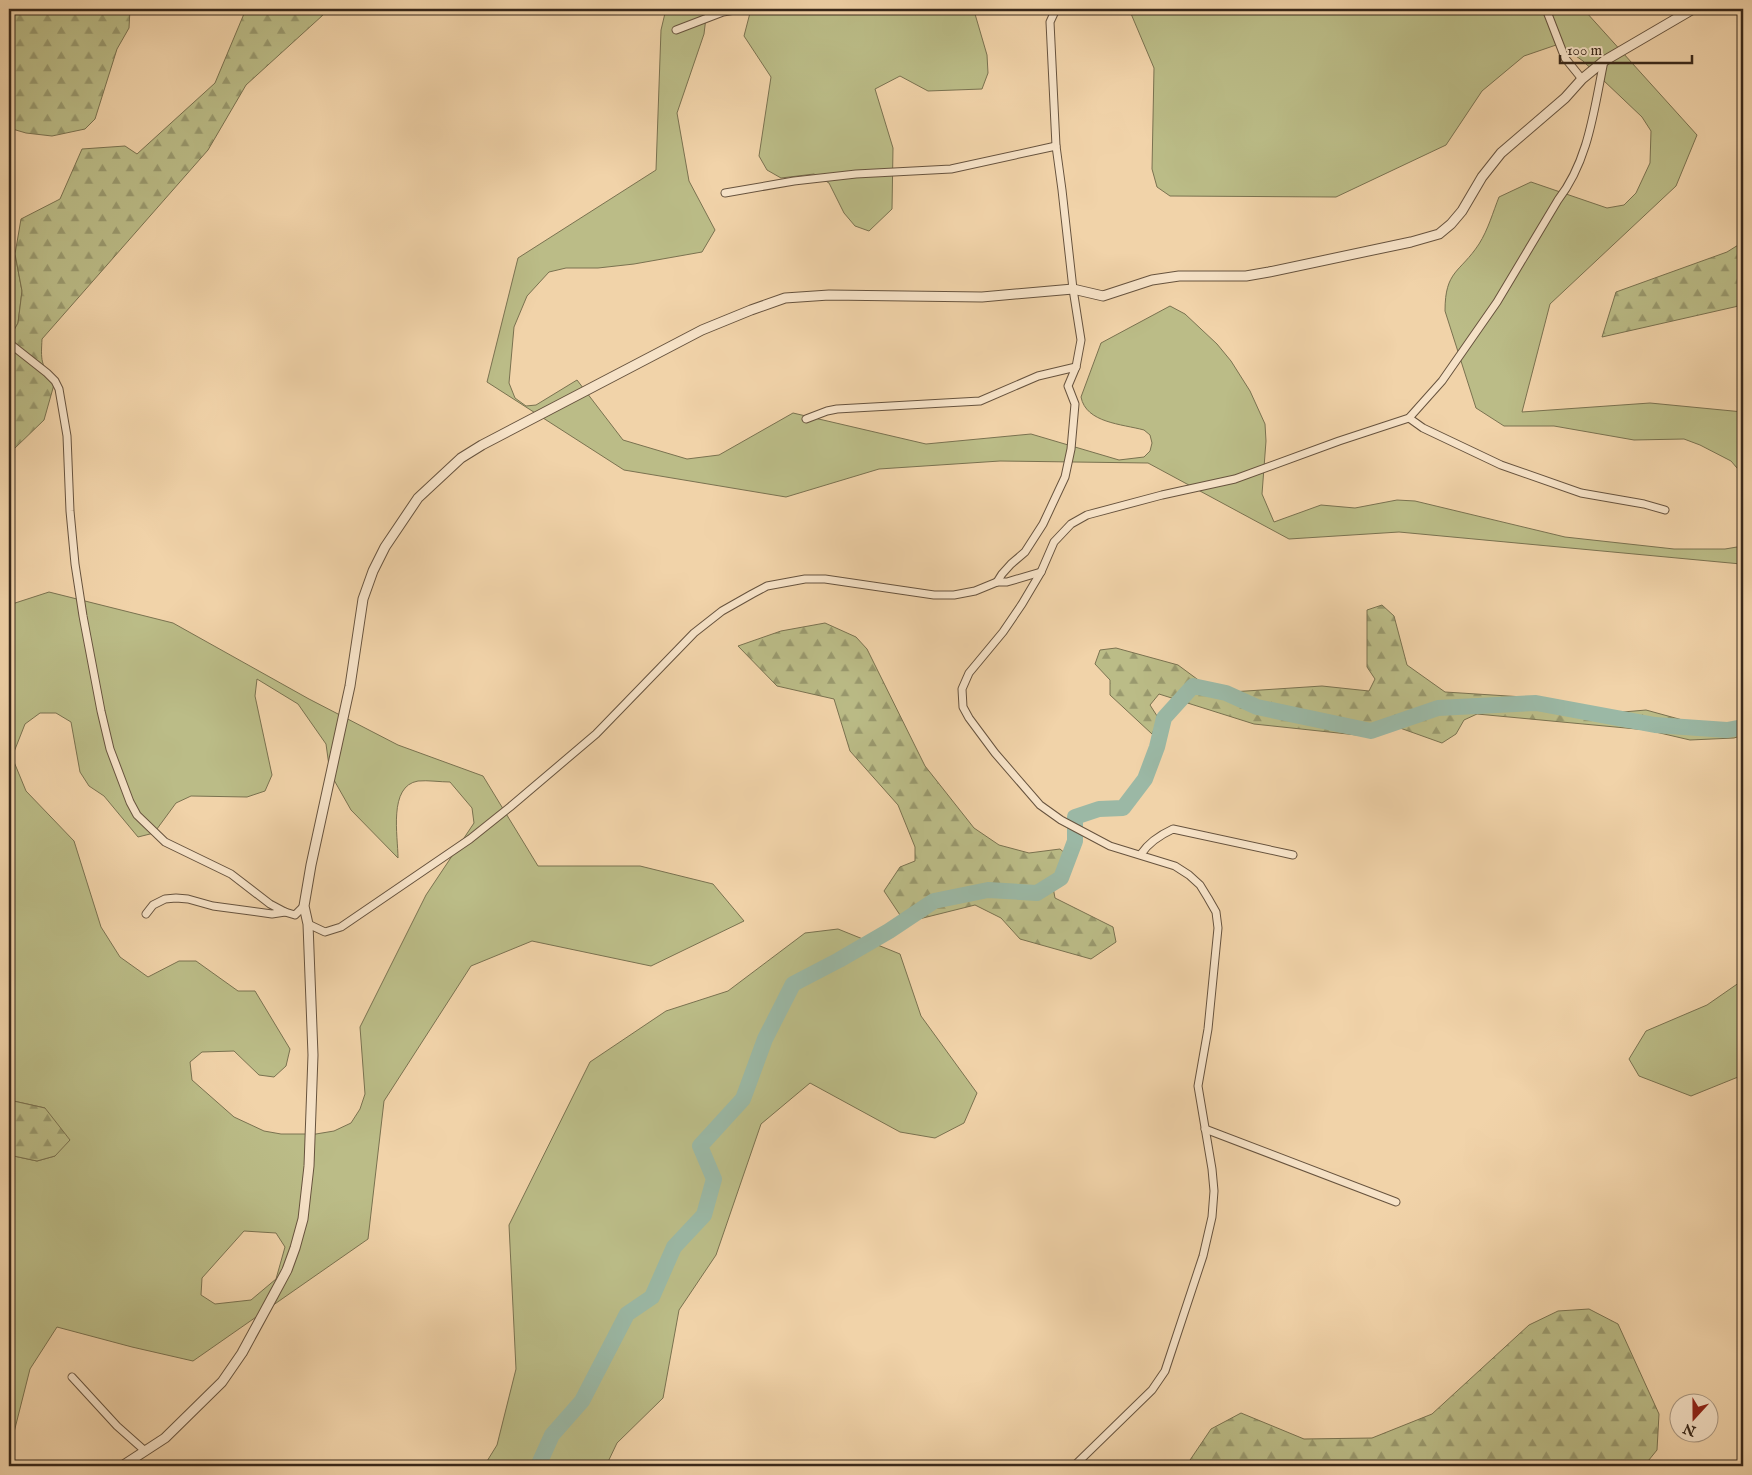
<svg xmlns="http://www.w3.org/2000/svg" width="1752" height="1475" font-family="'IM FELL English',serif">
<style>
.green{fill:#bbbc87;stroke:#7a7250;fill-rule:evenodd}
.forest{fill:url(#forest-firs);stroke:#7a7250}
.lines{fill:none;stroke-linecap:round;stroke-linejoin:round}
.river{stroke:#9bb8a5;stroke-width:16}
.minor-casing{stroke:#67533e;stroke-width:9}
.tertiary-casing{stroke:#67533e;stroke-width:11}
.minor{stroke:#f6e2c7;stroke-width:7}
.tertiary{stroke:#f6e2c7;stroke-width:9}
</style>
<defs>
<pattern id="forest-firs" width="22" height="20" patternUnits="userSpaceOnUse" patternTransform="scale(1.25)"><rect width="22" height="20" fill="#bbbc87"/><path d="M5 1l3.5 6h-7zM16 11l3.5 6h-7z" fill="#99996e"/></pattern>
</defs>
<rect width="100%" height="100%" fill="#f1d3a9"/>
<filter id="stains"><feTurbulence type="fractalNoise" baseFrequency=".004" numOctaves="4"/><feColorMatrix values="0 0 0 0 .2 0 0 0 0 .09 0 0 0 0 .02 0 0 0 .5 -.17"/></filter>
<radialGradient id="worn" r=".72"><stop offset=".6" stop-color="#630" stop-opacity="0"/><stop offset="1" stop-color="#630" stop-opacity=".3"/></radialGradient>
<g class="green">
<path d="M666 9H707L704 34 677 113 689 181 715 230 702 252 634 264 598 268H566L549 272 527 296 514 327 509 383 515 398 526 406 536 405 577 380 623 440 687 459 719 455 793 413 926 444 1031 434 1119 460 1144 457 1150 451 1152 443 1150 435 1144 430C1122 424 1086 423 1081 397L1101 343 1170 306 1185 314 1217 344 1231 361 1250 391 1265 424 1266 441 1262 494 1274 522 1321 505 1355 508 1397 500 1415 501 1565 537 1674 549H1725L1743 546V561L1741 564 1399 532 1289 539 1148 463 1000 461 879 469 786 497 624 470 487 382 518 258 656 170 661 30Z"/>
<polygon points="751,9 972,9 975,14 987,55 988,73 982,89 928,91 900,76 875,89 893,148 892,209 869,231 855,226 844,213 829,183 814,174 781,178 767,170 759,156 771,77 744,36"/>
<path d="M1129 9H1586V12L1697 135 1676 186 1550 304 1522 412 1650 403 1743 412V475L1731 461 1700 445 1684 439 1634 440 1554 426H1504L1476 408 1445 311C1445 270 1460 273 1479 244 1488 230 1493 212 1499 197L1531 182 1607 208 1624 205 1636 193 1650 163 1651 131 1642 117 1583 61 1559 44 1524 56 1482 91 1446 145 1336 197 1170 196 1157 187 1152 169 1154 68Z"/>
<polygon points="9,248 15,254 22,291 18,323 9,339"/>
<path d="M49 592 173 623 309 699 398 745 483 776 538 866H640L713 884 744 921 651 966 532 941 471 966 384 1101 368 1239 193 1361 132 1347 57 1327 30 1369 9 1452V1155L37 1161 55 1156 45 1108 9 1100V605ZM257 679 298 704 326 744 330 773 351 810 398 858C398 836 388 786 418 781 428 780 440 782 450 782L472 808 474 823 426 895 360 1027 365 1094 360 1109 351 1123 334 1131 316 1134H281L264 1131 234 1117 192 1080 190 1062 202 1052 234 1051 259 1075 274 1077 286 1066 290 1049 255 991H238L196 961H179L148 977 120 957 101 927 74 841 26 791 12 757 25 724 40 713H56L71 722 80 772 89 786 104 796 138 837 154 833 176 803 191 796 247 797 265 791 272 775 255 696ZM244 1231 276 1233 285 1247 276 1279 251 1300 215 1304 201 1295 202 1278Z"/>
<polygon points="838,929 900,954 921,1016 977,1093 964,1123 935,1138 900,1132 810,1083 761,1124 716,1255 679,1310 663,1398 617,1443 606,1466 484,1466 497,1445 516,1369 509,1225 590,1062 666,1011 728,991 805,933"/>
<polygon points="1743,980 1743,1075 1691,1096 1639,1076 1629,1059 1646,1031 1707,1005"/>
</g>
<g class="forest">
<polygon points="9,9 130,9 129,28 117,49 95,119 85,129 52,136 26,133 9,128"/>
<path d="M246 9H327L323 15 246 85 208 150 42 339C41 359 40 366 55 381L44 420 15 448 9 450V339L18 323 22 291 15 254 21 219 60 199 82 149 125 146 137 154 215 83Z"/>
<polygon points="1743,242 1743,305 1602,337 1616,292 1727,252"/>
<polygon points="1382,605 1394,616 1407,665 1445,692 1539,698 1600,714 1646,710 1708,727 1743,721 1743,735 1734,738 1690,740 1647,730 1477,714 1464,720 1456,734 1442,743 1400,728 1357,735 1254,724 1159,694 1150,705 1159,719 1152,734 1110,695 1110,680 1095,664 1100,650 1116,648 1178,665 1216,693 1322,686 1369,691 1375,679 1367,667 1367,610"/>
<polygon points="825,623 856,637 867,649 925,766 974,828 999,845 1029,853 1060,849 1072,859 1052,882 1055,898 1113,927 1116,942 1091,959 1020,939 1001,918 975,905 915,920 900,915 884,891 900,867 915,861 915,847 898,805 850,751 834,699 777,686 738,646 781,631"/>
<polygon points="9,1100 45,1108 70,1140 55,1156 37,1161 9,1155"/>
<polygon points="1589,1309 1618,1324 1659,1414 1657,1450 1644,1466 1186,1466 1211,1429 1241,1413 1304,1439 1372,1438 1432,1414 1529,1325 1558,1311"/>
</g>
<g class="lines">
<polyline class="river" points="538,1466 552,1435 582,1401 627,1314 652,1297 674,1247 704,1215 714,1179 700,1146 743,1099 765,1039 793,984 839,960 889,931 934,901 988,890 1037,893 1061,878 1075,841 1075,817 1099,809 1123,808 1145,779 1157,747 1164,718 1193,686 1226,693 1257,707 1371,731 1438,708 1536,703 1655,725 1727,730 1743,727"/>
<defs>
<g id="minor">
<polyline points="1546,9 1565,58 1582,79"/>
<polyline points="676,30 723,12 741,9"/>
<polyline points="725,193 794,181 856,174 951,169 1056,146"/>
<polyline points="9,343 47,373 55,381 59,389 67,436 70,511 75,564 83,616 101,711 110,749 130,802 137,815 165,842 231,874 270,904 285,912 295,915 304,906"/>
<polyline points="1409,418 1423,428 1501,465 1581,493 1644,504 1665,510"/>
<polyline points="806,419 827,411 837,409 980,401 1038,376 1076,367"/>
<polyline points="997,582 1002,574 1011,564 1025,552 1043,524 1065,477 1071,449 1075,404 1068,386 1076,367 1081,340 1073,289 1062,190 1056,146 1050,22 1056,9"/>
<path d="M1141 854C1149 842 1160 835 1173 829L1293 855"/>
<polyline points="146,914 153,905 165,899 176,898 188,899 213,906 272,914 285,912"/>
<polyline points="308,924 325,932 341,927 470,839 510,807 596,734 694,633 722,611 752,594 767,586 805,579 825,579 934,595 954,595 975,591 997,582 1007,582 1041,572"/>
<polyline points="1205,1129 1396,1202"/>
<polyline points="72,1377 117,1426 144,1450"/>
<path d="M1074 1466 1152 1390 1165 1371 1203 1256 1212 1217 1214 1191 1212 1169 1198 1086 1208 1029 1218 928 1216 912 1208 898 1200 885 1189 875 1175 866 1110 846 1061 820 1040 805 995 753 969 718 963 707 962 689 969 673 1003 632 1022 604 1041 572 1054 542 1071 524 1087 515 1162 495 1235 479 1339 441 1409 418 1442 381 1497 302 1558 200C1589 160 1594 109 1604 61"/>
</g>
<polyline id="tertiary" points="122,1466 165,1438 222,1382 242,1353 273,1296 287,1270 295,1248 303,1219 309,1166 313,1055 308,924 304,906 311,865 350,686 363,599 373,571 385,547 418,498 461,458 482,445 702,330 751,310 785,298 829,295 982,297 1073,289 1103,296 1152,280 1179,276 1246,276 1269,272 1411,242 1439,234 1451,224 1462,211 1482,177 1501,153 1565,98 1582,79 1604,61 1693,9"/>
</defs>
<use href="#minor" class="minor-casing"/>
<use href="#tertiary" class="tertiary-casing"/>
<use href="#minor" class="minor"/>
<use href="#tertiary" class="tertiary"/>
</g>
<rect width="1752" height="1475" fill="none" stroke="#f1d3a9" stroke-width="30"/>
<rect x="10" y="10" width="1732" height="1455" fill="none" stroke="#39281a" stroke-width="2.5"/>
<rect x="15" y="15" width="1722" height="1445" fill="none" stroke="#39281a"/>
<g transform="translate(1694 1418) rotate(201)"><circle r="24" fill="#f6e2c7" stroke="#aa9882"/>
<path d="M0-4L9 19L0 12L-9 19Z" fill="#8f2418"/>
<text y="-8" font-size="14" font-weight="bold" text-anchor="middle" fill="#39281a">N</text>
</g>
<path d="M1560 55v8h132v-8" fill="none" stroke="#39281a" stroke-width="2.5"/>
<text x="1567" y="55" font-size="15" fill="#39281a" stroke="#f6e2c7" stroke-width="4" paint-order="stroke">100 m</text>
<rect width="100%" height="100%" filter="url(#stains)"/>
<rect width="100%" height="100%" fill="url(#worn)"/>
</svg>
